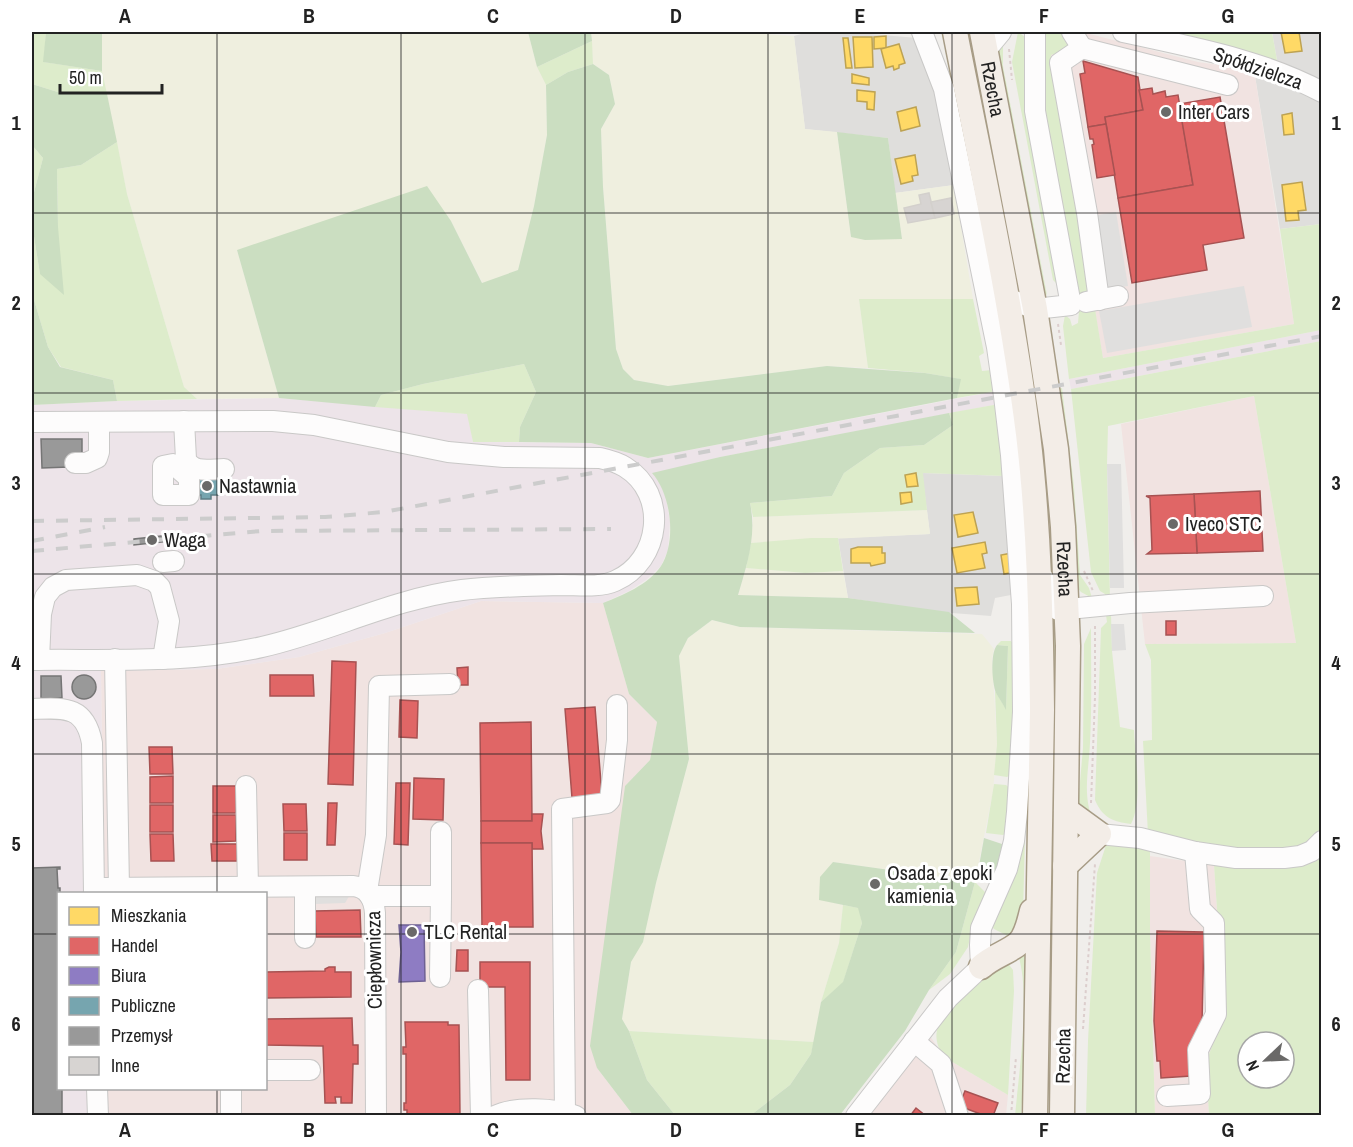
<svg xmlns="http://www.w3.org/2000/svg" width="1353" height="1147" font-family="'Archivo Narrow',sans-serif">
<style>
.residential{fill:#dfdedc}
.commercial{fill:#f1e3e1}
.industrial{fill:#ede4e9}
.farmland{fill:#efefdf}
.grass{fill:#ddeccb;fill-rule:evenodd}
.forest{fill:#cbdec1}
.parking{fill:#e0dfde}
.homes{fill:#ffd966;stroke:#bda252;stroke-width:1.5}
.shops{fill:#e06666;stroke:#a75252;stroke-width:1.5}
.offices{fill:#8e7cc3;stroke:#6e6193;stroke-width:1.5}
.public{fill:#76a5af;stroke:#5d7e85;stroke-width:1.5}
.industry{fill:#999;stroke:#757575;stroke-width:1.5}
.building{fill:#d7d4d2;stroke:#d3d0cc;stroke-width:1.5}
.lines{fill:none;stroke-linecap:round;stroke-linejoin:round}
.minor-casing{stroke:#c9c8c7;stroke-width:22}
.major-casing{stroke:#a79c86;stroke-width:27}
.path{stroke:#dccecd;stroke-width:2;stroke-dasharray:3 3;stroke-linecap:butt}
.minor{stroke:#fdfcfc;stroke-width:20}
.major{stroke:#f3ede7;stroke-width:24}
.rail{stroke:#ccc;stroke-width:4;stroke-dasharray:12 12;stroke-linecap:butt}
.grid{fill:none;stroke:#222;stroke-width:1.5;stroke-opacity:0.55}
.poi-dot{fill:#6a6968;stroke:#fff;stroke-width:2}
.labels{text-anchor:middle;stroke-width:6;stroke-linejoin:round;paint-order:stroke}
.street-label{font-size:20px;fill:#222;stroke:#fff}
.poi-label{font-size:20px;fill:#222;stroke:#fff;text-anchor:start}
.neatline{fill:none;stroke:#222;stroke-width:2}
.grid-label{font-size:20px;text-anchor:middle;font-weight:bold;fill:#222}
</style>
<rect width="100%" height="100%" fill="#f0eeeb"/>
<g class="residential">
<polygon points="808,32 845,32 918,38 938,95 954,185 895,193 888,138 805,129 794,36"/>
<polygon points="1272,32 1321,32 1321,86 1278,66"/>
<polygon points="1254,70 1321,99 1321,224 1280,229"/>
<polygon points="922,473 1005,476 1016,594 995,598 991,616 939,612 848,598 838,538 930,534"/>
</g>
<g class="commercial">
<polygon points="1086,33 1198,62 1254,70 1294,324 1103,358 1051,55 1061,52"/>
<polygon points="1254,396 1296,643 1145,644 1121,424"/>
<polygon points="481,601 603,603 629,694 657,722 650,760 625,786 597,1068 633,1115 107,1115 107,1089 266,1088 266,894 104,893 101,671 216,669 299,657 385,633"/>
<polygon points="1150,856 1214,865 1224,1013 1206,1063 1209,1115 1155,1115 1150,933"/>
<polygon points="928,1033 944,1057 1008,1095 1006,1115 866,1116"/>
</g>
<g class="industrial">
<polygon points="1321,330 1321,341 1071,389 1069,379"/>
<polygon points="997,391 999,404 720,457 653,474 661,483 666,498 670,521 668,550 661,566 646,580 629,591 603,603 481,601 385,633 299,657 216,669 101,671 104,893 58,894 58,1088 107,1089 107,1115 32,1116 32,405 117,401 279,398 468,414 473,442 591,443 648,458"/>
</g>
<g class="farmland">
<polygon points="102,32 528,32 537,67 546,85 547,135 534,206 518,270 483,284 451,221 237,250 279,398 197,399 184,387 127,194 102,71"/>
<polygon points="591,32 739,32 794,36 805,129 837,132 851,237 902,239 895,193 954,185 973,299 859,299 868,368 827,366 668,386 634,380 623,369 616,349 603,187 601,129 615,104 609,75 593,64"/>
<polygon points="927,510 930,534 751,543 753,517"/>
<polygon points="746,568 805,573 843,571 848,598 738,595"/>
<polygon points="712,620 740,627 982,634 994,649 992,659 997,744 993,791 975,882 833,862 819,899 843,905 839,943 821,1002 814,1042 629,1031 622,1019 631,962 643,941 656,883 689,759 679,656 688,638"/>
</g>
<g class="grass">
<polygon points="32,32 46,32 44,62 102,71 107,94 64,94 32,84"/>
<polygon points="1018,32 1028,39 1060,287 1053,280 1012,62"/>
<polygon points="1042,32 1064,32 1070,45 1061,52 1051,55 1092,293 1080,296 1075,292 1043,113"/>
<polygon points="1166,32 1272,32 1278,66"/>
<polygon points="592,41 593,64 568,72 546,85 537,67"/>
<polygon points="1003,41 1003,66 1047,295 1041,291 996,57 999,46"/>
<polygon points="117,142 127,194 184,387 197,399 117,401 113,380 61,367 48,347 32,293 32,224 40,274 58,227 57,169 81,165"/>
<polygon points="32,145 43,158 32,200"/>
<polygon points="1321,224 1321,330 1069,379 1063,326 1065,315 1070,319 1072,326 1078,323 1079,311 1095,309 1103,358 1294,324 1280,229"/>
<polygon points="859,299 973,299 984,353 979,356 982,371 992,370 997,391 957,398 960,379 925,373 868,368"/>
<polygon points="1321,341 1322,828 1302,849 1226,848 1148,834 1143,741 1152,740 1151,660 1145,644 1296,643 1254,396 1108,426 1107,464 1110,599 1106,599 1105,594 1100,591 1091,572 1071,389"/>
<polygon points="524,364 536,392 520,427 519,442 473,442 467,414 375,407 381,395 423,384"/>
<polygon points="1062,388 1074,486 1080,575 1089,588 1092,598 1081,592 1075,585 1057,389"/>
<polygon points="999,404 1005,476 923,473 927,510 753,517 750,503 832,496 844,473 880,448 924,445 953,425 949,413"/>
<polygon points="811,538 838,538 843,571 805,573 746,568 751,543"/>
<path d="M1111 614 1112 651 1120 727 1134 730C1135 757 1143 801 1131 824 1113 822 1102 817 1095 800L1101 628 1107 622 1106 615Z"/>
<polygon points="1052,621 1057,627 1054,1116 1050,1115 1044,1022"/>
<path d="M1091 628C1091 666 1092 705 1090 743 1089 769 1082 795 1093 820L1078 805 1083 748 1084 644Z"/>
<polygon points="1001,641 1011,641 1017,650 1013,773 1007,777 994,775 997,744 995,691 1006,709 1008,646 997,645"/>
<polygon points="1027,735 1031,784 1025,836 1023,915 1010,937 994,929 991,925"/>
<polygon points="994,784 1006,785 1012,790 1007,832 1003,835 986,833"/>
<polygon points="1107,842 1150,850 1150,933 1155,1115 1086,1116 1088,1041 1097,873"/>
<path d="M1321 846V1115H1209L1206 1063 1224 1012 1214 865 1307 859ZM1248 1042H1284V1078H1248Z"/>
<polygon points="975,882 985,892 985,900 972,927 968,947 950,974 929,990 956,952"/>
<polygon points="843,905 859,908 862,923 843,983 821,1002 839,943"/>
<path d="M1027 951 1025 1060 1021 1115 1015 1116C1019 1070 1031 996 1018 954Z"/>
<path d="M1004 958 1013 970 1014 991 1008 1095 944 1057C919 1021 962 1000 984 979 991 972 996 964 1004 958Z"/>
<polygon points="629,1031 814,1042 811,1054 790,1085 751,1115 675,1115 647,1080"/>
</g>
<g class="forest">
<polygon points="46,32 102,32 102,71 43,62"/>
<polygon points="528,32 591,32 592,41 537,67"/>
<polygon points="593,64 609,75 615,104 601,129 603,187 616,349 623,369 634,380 668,386 827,366 925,373 961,379 957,398 648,458 591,443 519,442 520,427 536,392 524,364 423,384 381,395 375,407 279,398 237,250 427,186 451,221 482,283 518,270 534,206 547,135 546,85 568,72"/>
<polygon points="32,84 64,94 107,94 117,142 81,165 57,169 58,227 64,295 40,274 32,224 32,200 43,158 32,145"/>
<polygon points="837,132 888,138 902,239 865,240 851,237"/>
<polygon points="32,293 48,347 60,367 113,380 117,401 32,405"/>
<path d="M949 413 953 425 924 445 880 448 844 473 832 496 750 503C757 535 747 565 738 595L848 598 949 612 975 633 740 627 712 620 688 638 679 656 689 759 656 883 643 942 631 962 622 1019 629 1031 647 1080 675 1115H633L597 1068 590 1046 625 786 650 760 657 722 629 694 603 603C623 595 648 585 661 566 677 541 671 494 652 473L720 457Z"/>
<path d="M997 645 1008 646 1006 710C1003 704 999 698 996 693 992 682 990 654 997 645Z"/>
<polygon points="984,838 1005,845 995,874 979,866"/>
<polygon points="833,862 975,882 956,952 929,990 905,1031 840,1115 751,1115 790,1085 811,1054 821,1002 843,982 862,923 858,908 819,900 820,877"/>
</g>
<g class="parking">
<polygon points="1116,212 1128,286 1104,290 1092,216"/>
<polygon points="1244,286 1252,327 1107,353 1099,311"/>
<polygon points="1107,464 1121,464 1124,588 1110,588"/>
<polygon points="1111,624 1124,624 1126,650 1112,651"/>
<polygon points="351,893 345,903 315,904 315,894"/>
</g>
<g class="homes">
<polygon points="1281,32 1299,32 1302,51 1285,53"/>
<polygon points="886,36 886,48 874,49 874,37"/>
<polygon points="853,37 872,37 873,67 855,68"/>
<polygon points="843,38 848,38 852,68 846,68"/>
<polygon points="899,44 905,63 899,65 899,68 894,70 893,66 886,68 881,49"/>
<polygon points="852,74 869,78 869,85 852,83"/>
<polygon points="857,90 875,92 874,110 867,109 867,102 857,101"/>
<polygon points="916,107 920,126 901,131 897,112"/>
<polygon points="1292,113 1294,134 1284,135 1282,115"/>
<polygon points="915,155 918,175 912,176 913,181 901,184 895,159"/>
<polygon points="1302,182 1306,210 1298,211 1299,220 1286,221 1282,185"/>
<polygon points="916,473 918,486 907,487 905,475"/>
<polygon points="911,492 912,502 901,504 900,493"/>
<polygon points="973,512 978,533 958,537 954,515"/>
<polygon points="985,542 987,553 982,554 985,568 957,573 952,548"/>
<polygon points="858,547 882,547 882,553 885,553 885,563 871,566 870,563 851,563 851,549"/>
<polygon points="1012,553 1015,572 1004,574 1001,555"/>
<polygon points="977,587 979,604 957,606 955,588"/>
</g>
<g class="shops">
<polygon points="1083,61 1138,77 1143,110 1105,117 1106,124 1088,127 1080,74 1085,73"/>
<polygon points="1152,88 1153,94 1165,91 1166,97 1178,95 1193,185 1118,198 1105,117 1143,110 1139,90"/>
<polygon points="1220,97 1244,238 1203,245 1207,270 1132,283 1118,198 1193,185 1179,104"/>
<polygon points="1106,124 1115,175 1097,178 1092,145 1094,144 1093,139 1090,139 1088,127"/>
<polygon points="1260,491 1263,551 1197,553 1194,494"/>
<polygon points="1194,494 1197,553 1147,554 1152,550 1150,498 1146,496"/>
<rect x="1166" y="621" width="10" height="14"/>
<polygon points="332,661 356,662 353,785 328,784"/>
<polygon points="468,667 468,685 458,685 457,668"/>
<polygon points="270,675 313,675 314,696 270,696"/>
<polygon points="400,700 418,701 417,738 399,737"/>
<polygon points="595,707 602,796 572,798 565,709"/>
<polygon points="531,722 532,821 481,821 480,723"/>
<polygon points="149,747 172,747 173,774 150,774"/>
<polygon points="173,776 173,803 150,803 150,777"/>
<polygon points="414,778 444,779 443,820 413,819"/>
<polygon points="396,783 410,783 408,845 394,844"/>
<rect x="213" y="786" width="23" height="27"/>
<polygon points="328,803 337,803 335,845 327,845"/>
<polygon points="283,804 306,804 307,831 284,831"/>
<rect x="150" y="805" width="23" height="27"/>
<polygon points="532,814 543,814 541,831 543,849 532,849 532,843 481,843 481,821 532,821"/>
<polygon points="213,815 236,815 236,841 213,842"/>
<rect x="284" y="833" width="23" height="27"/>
<polygon points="150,834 173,834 174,861 151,861"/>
<polygon points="481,843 532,843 533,927 482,927"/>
<polygon points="211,844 237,844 237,861 212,861"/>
<polygon points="360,910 361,937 316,937 315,911"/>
<polygon points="1157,931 1204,932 1202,1023 1191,1076 1161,1078 1160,1061 1157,1061 1154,1021"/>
<polygon points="457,950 468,950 468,971 456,971"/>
<polygon points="480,962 530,962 530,1080 506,1080 505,987 480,987"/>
<polygon points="329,967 335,967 335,972 351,972 351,997 266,998 266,972 325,971 325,969"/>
<polygon points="352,1018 353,1045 358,1045 358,1064 353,1064 352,1103 341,1103 341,1097 335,1097 336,1103 325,1103 323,1046 266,1045 266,1019"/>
<polygon points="405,1022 448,1022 448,1025 459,1025 460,1116 407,1116 407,1110 404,1110 404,1103 406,1103 406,1054 403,1054 403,1047 406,1047"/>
<polygon points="965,1091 998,1103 993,1116 986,1116 959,1106"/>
<polygon points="916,1108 926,1116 910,1116"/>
</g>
<polygon class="offices" points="399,925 424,925 425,981 399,982 401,952"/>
<polygon class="public" points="194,477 220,477 220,495 211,495 211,499 201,499 201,495 194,495"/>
<g class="industry">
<polygon points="41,439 82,439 82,456 69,467 42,468"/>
<polygon points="170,535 170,541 134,545 134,539"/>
<circle cx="84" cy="687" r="12"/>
<polygon points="41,676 61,676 62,698 41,698"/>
<polygon points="60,867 60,869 57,869 58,888 60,888 60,894 58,894 58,1088 62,1088 62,1116 32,1116 32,868"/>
</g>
<g class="building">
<polygon points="929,193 935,218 908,223 904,208 921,204 919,195"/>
<polygon points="951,198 954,214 935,218 931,202"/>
</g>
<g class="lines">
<defs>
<g id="minor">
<polyline points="1072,32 1082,48 1060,63 1087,213 1099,300"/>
<path d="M1123 32C1191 47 1260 59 1322 92"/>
<polyline points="1082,48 1228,85"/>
<polyline points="986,50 1001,32"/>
<polyline points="1007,298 1035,309 1071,305 1035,111 1035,32"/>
<polyline points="1086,302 1118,296"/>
<path d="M184 421 186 459C192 474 211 469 224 469"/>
<path d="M32 422 273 421 314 425 448 452 504 457 600 458C609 460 617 462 625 467 669 494 661 561 615 581 599 588 579 585 561 585 528 586 495 586 462 590 392 599 329 632 262 647 187 664 108 659 32 660"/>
<polyline points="75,463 86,463 97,458 99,452 99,422"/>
<polygon points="173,464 189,478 189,495 163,495 163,466"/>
<polyline points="163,562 174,561"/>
<polyline points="1044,579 1053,605 1058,610 1130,603 1263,596"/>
<polyline points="115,659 119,888"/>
<polyline points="39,660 41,614 45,597 53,587 66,580 137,575 154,581 160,587 169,621 163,659"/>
<path d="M32 709C64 708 85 705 92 743L94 894"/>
<polyline points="246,786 248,888"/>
<polyline points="1099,834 1140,838 1195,852 1236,858 1284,858 1300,856 1312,851 1322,841"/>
<path d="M103 888 353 886C368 887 374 899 375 913L376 1116"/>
<polyline points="367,891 376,835 379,686 450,684"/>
<polyline points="370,896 441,896 441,832"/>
<polyline points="305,938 305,887"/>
<polyline points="440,977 441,896"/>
<polyline points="478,990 481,1116"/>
<polyline points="914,1041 941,1064 958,1116"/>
<polyline points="266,1070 310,1070"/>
<polyline points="97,1088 98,1116"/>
<polyline points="231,1088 231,1116"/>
<polyline points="1167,1096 1200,1094 1198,1050 1216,1014 1214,923 1200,909 1195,852"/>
<polyline points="565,1113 562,809 607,803 610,800 617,740 617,705"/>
<path d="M495 1116C515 1106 555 1108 576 1116"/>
<polyline points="856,1116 948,998 981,967 980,945 981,928 1007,869 1014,841 1017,812 1023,712 1022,604 1011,455 1004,396 997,347 949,114 944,89 922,32"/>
</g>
<g id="major">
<path d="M955 32C981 165 1011 299 1028 434 1039 525 1041 618 1042 710L1035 1116"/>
<path id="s1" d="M982 32 1035 309 1056 449 1063 527 1068 646 1062 1116"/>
<polyline points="1065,866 1099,834 1066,810"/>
<path d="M981 967C993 956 1009 952 1019 943 1027 935 1029 922 1032 911"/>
</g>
</defs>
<use href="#minor" class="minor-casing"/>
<use href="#major" class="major-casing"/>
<g class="path">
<polyline points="1009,49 1012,80"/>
<polyline points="1058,324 1061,345"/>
<polyline points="1084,571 1093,591"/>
<polyline points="1091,803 1095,697 1095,623"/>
<polyline points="1083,1029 1095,864"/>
<polyline points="1011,1116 1016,1057"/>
</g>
<use href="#minor" class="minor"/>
<use href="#major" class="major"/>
<g class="rail">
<polyline points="32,521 325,517 384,512 1322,336"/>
<polyline points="32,541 105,527"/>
<polyline points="32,551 261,531 611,529"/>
</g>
</g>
<path class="grid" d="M217 32V894M401 32V1116M585 32V1116M768 32V1116M952 32V1116M1136 32V1116M32 213H1322M32 393H1322M32 574H1322M32 754H1322M32 934H58M266 934H1322M217 1088V1116"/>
<g class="poi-dot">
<circle cx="1166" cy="112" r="6"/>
<circle cx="207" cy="486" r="6"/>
<circle cx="1173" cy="524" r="6"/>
<circle cx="152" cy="540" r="6"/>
<circle cx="875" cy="884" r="6"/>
<circle cx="412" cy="932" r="6"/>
</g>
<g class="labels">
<g class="street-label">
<text transform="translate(1258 68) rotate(19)" y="7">Spółdzielcza</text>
<text dy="7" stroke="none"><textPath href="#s1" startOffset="58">Rzecha</textPath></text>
<text dy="7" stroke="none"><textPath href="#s1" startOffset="544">Rzecha</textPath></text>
<text transform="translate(374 960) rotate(-91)" y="7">Ciepłownicza</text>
<text transform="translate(1063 1056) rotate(-89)" y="7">Rzecha</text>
</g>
<g class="poi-label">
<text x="1178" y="119">Inter Cars</text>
<text x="219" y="493">Nastawnia</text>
<text x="1185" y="531">Iveco STC</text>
<text x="164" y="547">Waga</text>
<text x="887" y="880">Osada z epoki<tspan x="887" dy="23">kamienia</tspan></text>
<text x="424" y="939">TLC Rental</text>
</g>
</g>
<rect width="1353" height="1147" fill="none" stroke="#ffffff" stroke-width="66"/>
<rect x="57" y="892" width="210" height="198" fill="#ffffff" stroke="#a7a7a7" stroke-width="1.5"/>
<rect x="69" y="907" width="30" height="18" fill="#ffd966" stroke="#a7a7a7" stroke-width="1.5"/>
<text x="111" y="922" font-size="18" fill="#222222">Mieszkania</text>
<rect x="69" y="937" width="30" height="18" fill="#e06666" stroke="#a7a7a7" stroke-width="1.5"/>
<text x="111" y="952" font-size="18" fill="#222222">Handel</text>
<rect x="69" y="967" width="30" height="18" fill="#8e7cc3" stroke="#a7a7a7" stroke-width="1.5"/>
<text x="111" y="982" font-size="18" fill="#222222">Biura</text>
<rect x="69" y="997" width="30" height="18" fill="#76a5af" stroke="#a7a7a7" stroke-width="1.5"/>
<text x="111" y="1012" font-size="18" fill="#222222">Publiczne</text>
<rect x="69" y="1027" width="30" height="18" fill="#999999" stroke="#a7a7a7" stroke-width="1.5"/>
<text x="111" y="1042" font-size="18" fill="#222222">Przemysł</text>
<rect x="69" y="1057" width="30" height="18" fill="#d7d4d2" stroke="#a7a7a7" stroke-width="1.5"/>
<text x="111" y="1072" font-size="18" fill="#222222">Inne</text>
<g transform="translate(1266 1060) rotate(247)"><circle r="28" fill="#ffffff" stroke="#a7a7a7" stroke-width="1.5"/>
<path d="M0-4.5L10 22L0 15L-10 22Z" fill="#6a6968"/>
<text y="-9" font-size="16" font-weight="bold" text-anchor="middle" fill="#222222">N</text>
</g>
<path d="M60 84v9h102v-9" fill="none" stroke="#222222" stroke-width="3"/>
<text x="69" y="84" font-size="18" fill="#222222" stroke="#ffffff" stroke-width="4.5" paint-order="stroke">50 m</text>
<rect x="33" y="33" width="1287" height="1081" class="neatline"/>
<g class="grid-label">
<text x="125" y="23">A</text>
<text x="309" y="23">B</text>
<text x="493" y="23">C</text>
<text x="676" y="23">D</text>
<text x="860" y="23">E</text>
<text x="1044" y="23">F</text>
<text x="1228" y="23">G</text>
<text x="16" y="130">1</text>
<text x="1336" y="130">1</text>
<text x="16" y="310">2</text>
<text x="1336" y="310">2</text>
<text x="16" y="490">3</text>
<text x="1336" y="490">3</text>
<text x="16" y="670">4</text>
<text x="1336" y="670">4</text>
<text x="16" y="851">5</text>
<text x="1336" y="851">5</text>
<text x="16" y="1031">6</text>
<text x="1336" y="1031">6</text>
<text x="125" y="1137">A</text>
<text x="309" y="1137">B</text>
<text x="493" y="1137">C</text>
<text x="676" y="1137">D</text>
<text x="860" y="1137">E</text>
<text x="1044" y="1137">F</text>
<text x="1228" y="1137">G</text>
</g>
</svg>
